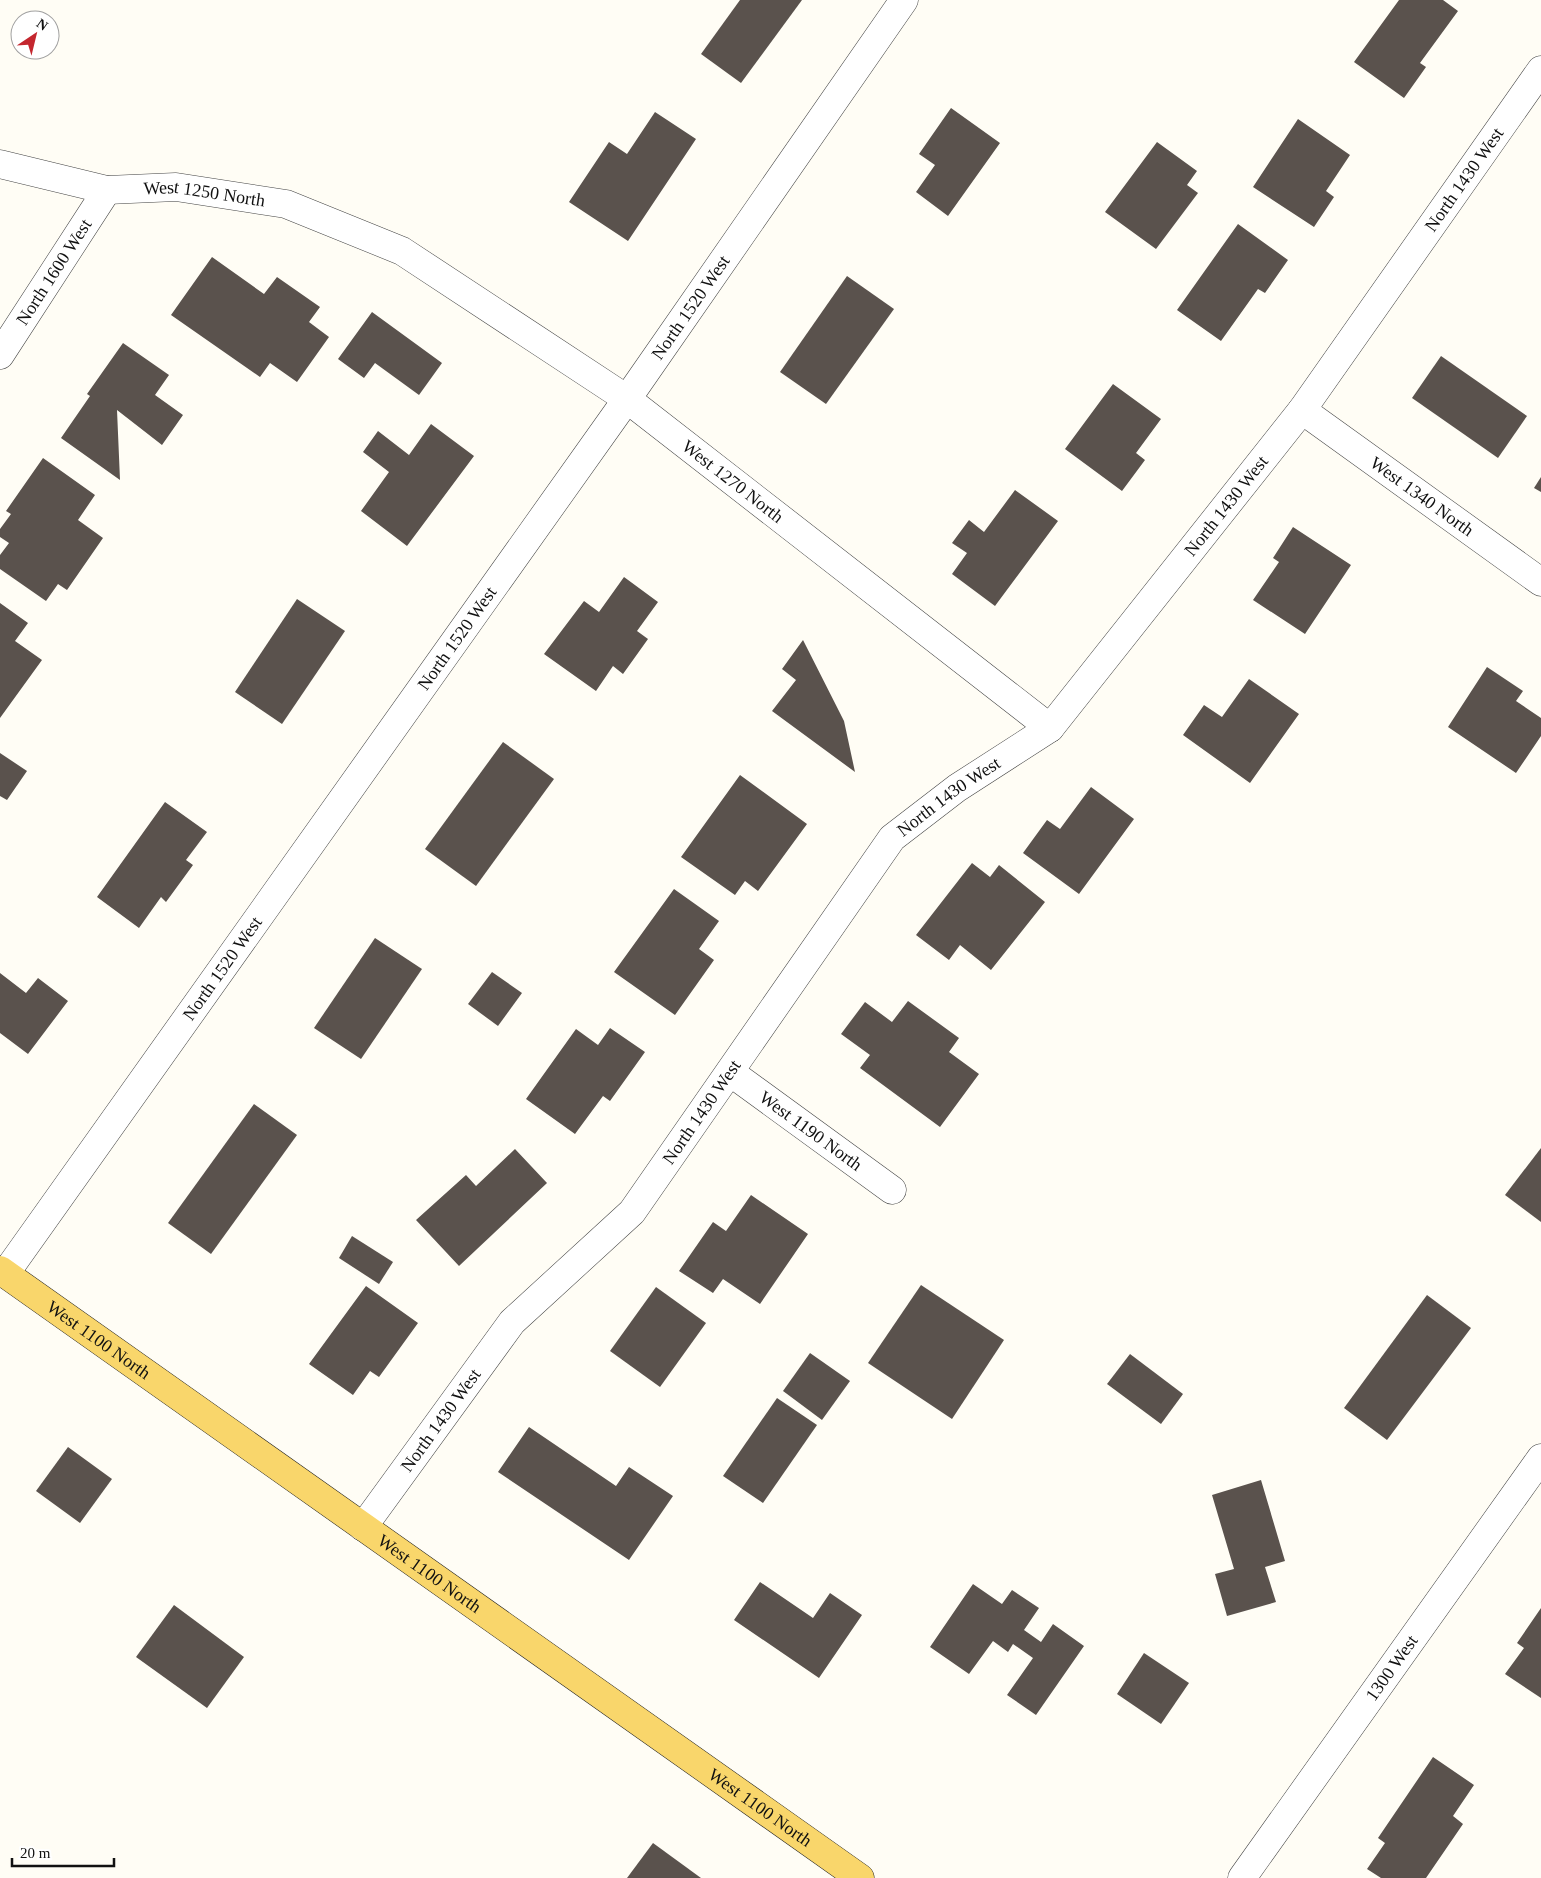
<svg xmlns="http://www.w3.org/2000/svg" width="1541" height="1878" font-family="Georgia,serif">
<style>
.building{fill:#5a524d}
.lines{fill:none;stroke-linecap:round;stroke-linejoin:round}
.minor-casing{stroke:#444;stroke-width:29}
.major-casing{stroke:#222;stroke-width:29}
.minor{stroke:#fff;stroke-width:28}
.major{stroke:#f9d66b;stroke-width:28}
.labels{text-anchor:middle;stroke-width:5;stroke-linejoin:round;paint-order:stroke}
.street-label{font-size:18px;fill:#111;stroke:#fff}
</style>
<rect width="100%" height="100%" fill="#fffdf5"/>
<g class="building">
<polygon points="740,0 802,0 741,83 701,54"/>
<polygon points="1399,0 1443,0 1458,11 1420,63 1426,67 1404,98 1354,62"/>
<polygon points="951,108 1000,143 948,216 916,192 935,165 919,154"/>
<polygon points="655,112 696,139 628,241 569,202 609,142 627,154"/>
<polygon points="1298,119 1350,155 1326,191 1334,197 1314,227 1253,187"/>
<polygon points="1157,142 1197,171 1187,185 1198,193 1156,249 1105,212"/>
<polygon points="1238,224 1288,260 1265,293 1258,289 1221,341 1177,310"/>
<polygon points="212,257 264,294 277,277 320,307 309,322 329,337 297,382 270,363 260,377 171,315"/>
<polygon points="847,276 894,309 826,404 780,372"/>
<polygon points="372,312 442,363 419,395 375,363 364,378 338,359"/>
<polygon points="123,343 169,375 155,395 183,415 162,445 117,410 120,480 61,438 90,396 87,394"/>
<polygon points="1441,356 1527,416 1498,458 1412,398"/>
<polygon points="1113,384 1161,419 1136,453 1145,460 1122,491 1065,449"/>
<polygon points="431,424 474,456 407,546 361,511 389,472 363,452 378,431 409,455"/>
<polygon points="43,458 95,495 78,520 103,538 67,590 58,584 46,601 0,569 0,555 9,543 0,537 0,529 11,514 6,511"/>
<polygon points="1541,477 1541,492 1534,488"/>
<polygon points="1015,490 1058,521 995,606 952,574 967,553 952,543 969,520 984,532"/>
<polygon points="1293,527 1351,565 1305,634 1253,600 1279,562 1273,558"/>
<polygon points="624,577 658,602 637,631 648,639 623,674 613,666 596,691 544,654 584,601 599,612"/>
<polygon points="297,599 345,631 282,724 235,692"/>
<polygon points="0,603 28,623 15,641 42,660 0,718"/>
<polygon points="803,640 844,721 855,772 772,711 796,680 782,669"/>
<polygon points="1487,667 1523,691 1516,701 1541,718 1541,736 1516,773 1448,727"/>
<polygon points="1249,679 1299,714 1250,783 1183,735 1204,705 1222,717"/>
<polygon points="503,742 554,779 476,886 425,849"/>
<polygon points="0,753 27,771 7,800 0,796"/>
<polygon points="740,775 807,824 758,891 745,881 735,895 681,857"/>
<polygon points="1091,787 1134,819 1079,894 1023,853 1047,820 1060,829"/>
<polygon points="165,802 207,832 186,860 193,865 166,902 161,897 139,928 97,897"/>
<polygon points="972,863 990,877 999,865 1045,902 991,970 960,945 949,960 916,935"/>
<polygon points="674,889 719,921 699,949 714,960 675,1015 614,972"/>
<polygon points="375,938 422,969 361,1059 314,1028"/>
<polygon points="492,972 522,993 498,1026 468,1004"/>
<polygon points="0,973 26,993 38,978 68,1001 28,1054 0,1033"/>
<polygon points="908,1001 959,1038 949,1052 979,1074 940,1127 860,1068 870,1055 841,1034 865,1002 892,1022"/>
<polygon points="610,1028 645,1052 610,1101 603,1096 575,1134 526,1099 576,1029 598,1045"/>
<polygon points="254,1104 297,1135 211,1254 168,1223"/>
<polygon points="1541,1148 1541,1222 1505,1195"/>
<polygon points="515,1149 547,1183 459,1266 416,1220 466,1175 476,1186"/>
<polygon points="751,1195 808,1234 760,1304 723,1279 713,1293 679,1271 713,1222 726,1231"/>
<polygon points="352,1236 393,1262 379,1284 339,1258"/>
<polygon points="921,1285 1004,1340 952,1419 868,1363"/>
<polygon points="366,1286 418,1323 379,1377 370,1371 353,1395 309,1364"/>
<polygon points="656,1287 706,1323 660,1387 610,1351"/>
<polygon points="1427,1295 1471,1328 1387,1440 1344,1408"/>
<polygon points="810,1353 850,1381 822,1420 783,1391"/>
<polygon points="1130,1354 1183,1394 1161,1424 1107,1384"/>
<polygon points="777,1398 817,1425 763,1503 723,1476"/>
<polygon points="529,1427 616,1486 629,1467 673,1496 629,1560 498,1472"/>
<polygon points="68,1447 112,1479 80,1523 36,1491"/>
<polygon points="1261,1480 1285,1561 1265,1567 1276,1602 1227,1616 1215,1574 1234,1569 1212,1495"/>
<polygon points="760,1582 813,1618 830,1593 862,1615 819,1678 734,1620"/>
<polygon points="973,1584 1002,1604 1012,1590 1039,1608 1024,1630 1041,1642 1053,1624 1084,1646 1036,1715 1007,1695 1033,1658 1013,1644 1008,1652 993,1641 969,1674 930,1647"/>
<polygon points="174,1605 244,1657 207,1708 136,1657"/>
<polygon points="1541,1608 1541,1698 1505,1674 1524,1648 1517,1643"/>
<polygon points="1144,1653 1189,1683 1161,1724 1117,1694"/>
<polygon points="1433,1757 1474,1785 1453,1816 1463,1824 1426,1878 1381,1878 1367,1869 1385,1843 1378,1838"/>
<polygon points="653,1843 701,1878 627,1878"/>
</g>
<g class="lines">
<defs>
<g id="minor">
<path id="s1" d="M0 164 107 190 176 187 286 204 402 251 627 399 1050 728"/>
<path id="s2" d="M0 355 107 190"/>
<path id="s3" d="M1302 410 1541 582"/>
<path id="s4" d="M730 1072 892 1190"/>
<path id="s5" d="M5 1274 627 399 904 0"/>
<path id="s6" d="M363 1527 512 1322 632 1212 892 838 957 788 1050 728 1302 410 1541 70"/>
<path id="s7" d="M1242 1878 1541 1458"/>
</g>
<g id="major">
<path id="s8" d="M0 1270 860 1878"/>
</g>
</defs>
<use href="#minor" class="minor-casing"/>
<use href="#major" class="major-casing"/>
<use href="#minor" class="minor"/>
<use href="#major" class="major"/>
</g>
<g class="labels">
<g class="street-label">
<text dy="6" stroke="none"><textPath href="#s6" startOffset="1752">North 1430 West</textPath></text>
<text dy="6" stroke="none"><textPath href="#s1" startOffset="208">West 1250 North</textPath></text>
<text dy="6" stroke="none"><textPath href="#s2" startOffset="99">North 1600 West</textPath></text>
<text dy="6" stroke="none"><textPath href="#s5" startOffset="1185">North 1520 West</textPath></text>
<text dy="6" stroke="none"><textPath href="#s1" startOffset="819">West 1270 North</textPath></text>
<text dy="6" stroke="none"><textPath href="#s3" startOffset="148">West 1340 North</textPath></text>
<text dy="6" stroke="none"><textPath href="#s6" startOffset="1348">North 1430 West</textPath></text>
<text dy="6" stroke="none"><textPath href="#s5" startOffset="780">North 1520 West</textPath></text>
<text dy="6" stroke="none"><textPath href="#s6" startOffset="942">North 1430 West</textPath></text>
<text dy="6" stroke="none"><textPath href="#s5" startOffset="375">North 1520 West</textPath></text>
<text dy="6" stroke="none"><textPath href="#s6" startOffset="538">North 1430 West</textPath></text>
<text dy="6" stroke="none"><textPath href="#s4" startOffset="100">West 1190 North</textPath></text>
<text dy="6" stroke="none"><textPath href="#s8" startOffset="121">West 1100 North</textPath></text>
<text dy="6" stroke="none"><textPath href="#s6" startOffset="132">North 1430 West</textPath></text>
<text dy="6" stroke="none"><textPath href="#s8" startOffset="526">West 1100 North</textPath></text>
<text dy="6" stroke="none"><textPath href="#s7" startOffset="258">1300 West</textPath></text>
<text dy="6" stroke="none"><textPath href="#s8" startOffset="931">West 1100 North</textPath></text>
</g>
</g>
<g transform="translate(35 35) rotate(35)"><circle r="24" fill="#ffffff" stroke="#a0a0a0"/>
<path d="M0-4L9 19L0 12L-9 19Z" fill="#c4262e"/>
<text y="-8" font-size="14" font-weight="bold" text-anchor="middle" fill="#111111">N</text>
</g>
<path d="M12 1858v8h102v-8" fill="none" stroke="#111111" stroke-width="2.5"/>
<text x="20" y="1858" font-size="15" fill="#111111" stroke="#ffffff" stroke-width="4" paint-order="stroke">20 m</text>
</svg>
